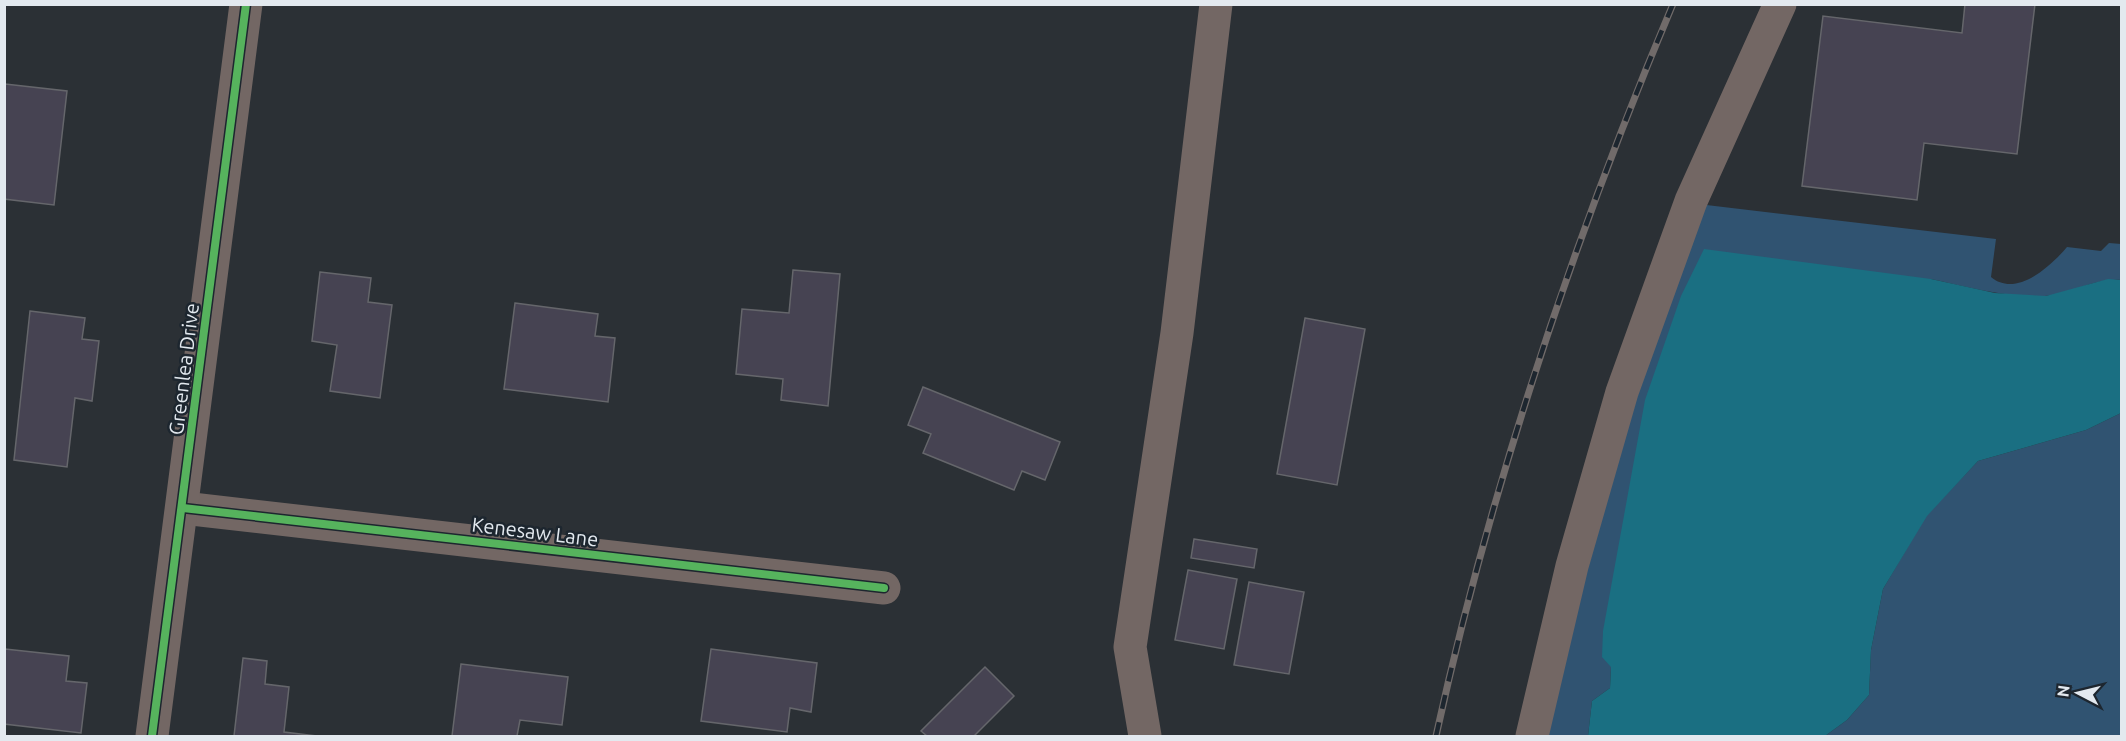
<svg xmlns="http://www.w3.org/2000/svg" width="2126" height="741" font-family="Ubuntu,sans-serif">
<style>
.green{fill:#305371}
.water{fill:#1a6f82}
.building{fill:#464352;stroke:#65666b;stroke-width:1.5}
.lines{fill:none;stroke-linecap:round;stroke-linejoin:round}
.minor{stroke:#736764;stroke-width:33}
.rail-casing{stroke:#716b6a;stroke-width:7}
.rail{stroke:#1d262f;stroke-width:4.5;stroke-dasharray:14;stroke-linecap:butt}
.cycleway-casing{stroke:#1d262f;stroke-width:11}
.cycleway{stroke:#56b35d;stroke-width:8}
.labels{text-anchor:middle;stroke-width:5;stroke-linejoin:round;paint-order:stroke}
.street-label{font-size:20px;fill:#e3e9ef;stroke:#1d262f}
</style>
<rect width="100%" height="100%" fill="#2b3035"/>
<g class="green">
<path d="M1698 204 1996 239 1991 277C2016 298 2050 267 2067 247L2101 251 2109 243 2121 244V280C2095 278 2071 294 2045 296 2007 298 1968 287 1931 279L1611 667 1610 688 1592 701 1588 736H1548L1565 653 1641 365Z"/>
<polygon points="2121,413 2121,736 1825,736 1847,720 1869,695 1871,650 1883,589 1926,516 1978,461 2086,430"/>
</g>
<polygon class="water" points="1704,249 1931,279 1995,293 2046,296 2108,279 2121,280 2121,413 2086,430 1978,461 1927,516 1883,589 1871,650 1869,695 1847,720 1825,736 1588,736 1592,701 1610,688 1611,667 1602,657 1603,631 1645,400 1681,296"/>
<g class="building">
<polygon points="1965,4 2035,4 2017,154 1924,143 1917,200 1802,186 1823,16 1962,33"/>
<polygon points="5,84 67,91 54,205 4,199"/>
<polygon points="793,270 840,274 828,406 781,400 783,379 736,374 742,309 789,313"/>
<polygon points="320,272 371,278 368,302 392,305 380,398 330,391 337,345 312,341"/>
<polygon points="515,303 598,314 595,336 615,338 608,402 504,389"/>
<polygon points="30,311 85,318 82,339 99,341 92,401 75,398 67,467 14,460"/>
<polygon points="1305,318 1365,329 1337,485 1277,474"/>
<polygon points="923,387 1060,442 1045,480 1022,471 1014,490 923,453 931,434 908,425"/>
<polygon points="1194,539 1257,549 1254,568 1191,558"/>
<polygon points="1188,570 1237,579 1224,649 1175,640"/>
<polygon points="1249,582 1304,592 1289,674 1234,665"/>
<polygon points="5,649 69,656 66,681 87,683 81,733 4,724"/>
<polygon points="711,649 817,663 811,712 790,708 787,732 701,721"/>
<polygon points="243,658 267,661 265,684 289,687 284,732 317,736 234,736"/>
<polygon points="461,664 568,677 562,725 520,720 517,736 452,736"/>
<polygon points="985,667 1014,696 974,736 927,736 921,731"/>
</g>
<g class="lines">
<g class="minor">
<polyline points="183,508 884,588"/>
<polyline points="152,736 246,4"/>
<polyline points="1145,736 1130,647 1177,333 1216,4"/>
<polyline points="1532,736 1572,566 1622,392 1691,201 1780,4"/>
</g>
<defs>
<path id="rail" d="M1436 736C1491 485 1573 241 1673 4"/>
</defs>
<use href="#rail" class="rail-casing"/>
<use href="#rail" class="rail"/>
<defs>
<g id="cycleway">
<polyline points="183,508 884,588"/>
<polyline points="152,736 246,4"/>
</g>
</defs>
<use href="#cycleway" class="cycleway-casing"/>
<use href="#cycleway" class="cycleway"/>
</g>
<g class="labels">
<g class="street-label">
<text transform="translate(184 369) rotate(-83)" y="7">Greenlea Drive</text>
<text transform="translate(535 532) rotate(7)" y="7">Kenesaw Lane</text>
</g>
</g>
<rect width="2126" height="741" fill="none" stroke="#e3e9ef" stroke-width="12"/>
<g transform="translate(2078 693) rotate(277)" stroke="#1d262f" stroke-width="4.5" paint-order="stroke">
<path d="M0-4.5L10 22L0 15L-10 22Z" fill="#e3e9ef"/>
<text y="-9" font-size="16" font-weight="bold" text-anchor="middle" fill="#e3e9ef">N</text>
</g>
</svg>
